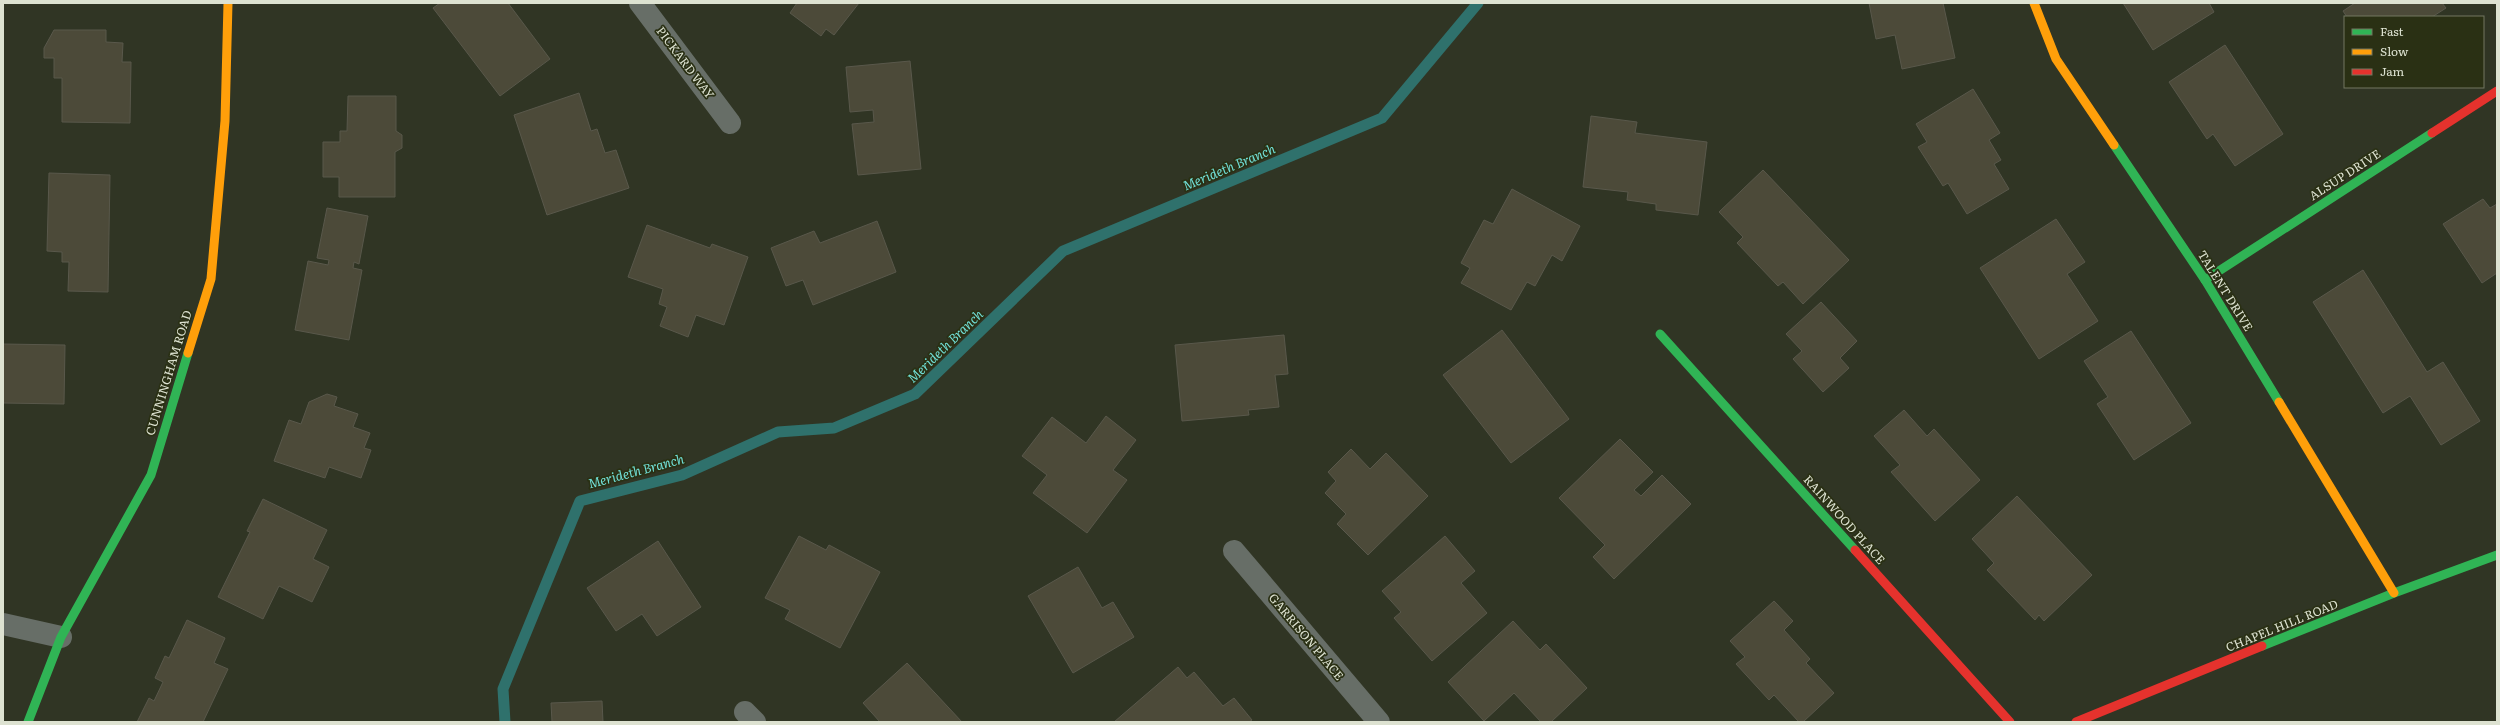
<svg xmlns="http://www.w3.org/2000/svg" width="2500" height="725" font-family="Literata,serif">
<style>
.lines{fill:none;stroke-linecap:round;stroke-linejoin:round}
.stream{stroke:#2f716c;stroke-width:11}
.building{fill:#4c4a39;stroke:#59584b}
.street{stroke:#676e67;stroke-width:22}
.fast{stroke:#30b455;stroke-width:9}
.slow{stroke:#ff9f0a;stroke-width:9}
.jam{stroke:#e5322d;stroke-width:9}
.labels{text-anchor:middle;stroke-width:3.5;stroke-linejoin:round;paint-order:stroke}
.street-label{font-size:12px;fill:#dde2d1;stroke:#2a3014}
.water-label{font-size:13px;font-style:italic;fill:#71dfd7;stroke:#2a3014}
</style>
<rect width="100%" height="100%" fill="#303524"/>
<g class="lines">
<polyline class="stream" points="505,722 503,689 580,501 682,475 778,432 834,428 915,394 1063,251 1382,118 1478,3"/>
</g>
<g class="building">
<polygon points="440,3 508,3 550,59 500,96 433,8"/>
<polygon points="797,3 859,3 834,35 826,29 821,36 790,13"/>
<polygon points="1869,3 1943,3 1955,58 1902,69 1895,35 1876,39"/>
<polygon points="2123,3 2209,3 2214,12 2153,50"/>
<polygon points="2355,3 2442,3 2446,8 2432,17 2347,17 2343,11"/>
<polygon points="54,30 106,30 106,42 123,43 122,62 131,62 130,123 62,122 62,78 54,78 54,58 44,58 44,48"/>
<polygon points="2225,45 2283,134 2235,166 2213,134 2207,139 2169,82"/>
<polygon points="910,61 921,169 858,175 852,124 874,122 873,110 850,112 846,67"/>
<polygon points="1973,89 2000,133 1989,140 2001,160 1994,164 2009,189 1967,214 1948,183 1943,186 1918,147 1927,142 1916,124"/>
<polygon points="579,93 591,131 597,129 605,153 616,150 629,188 547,215 514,115"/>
<polygon points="348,96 396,96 396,131 402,135 402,148 395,152 395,197 339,197 339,177 323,177 323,142 340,142 340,131 347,131"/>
<polygon points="1591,116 1637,122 1635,133 1707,142 1698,215 1656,210 1656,204 1627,200 1628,192 1583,187"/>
<polygon points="1763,170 1849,260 1803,304 1783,282 1778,286 1737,243 1743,237 1719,212"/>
<polygon points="49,173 110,175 108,292 68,291 69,262 62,262 62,252 47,251"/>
<polygon points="1512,189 1580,226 1562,261 1552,255 1535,286 1527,282 1511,310 1461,283 1470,268 1461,263 1484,220 1493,224"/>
<polygon points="2483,199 2490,208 2497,204 2497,273 2482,283 2443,224"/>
<polygon points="327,208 368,216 359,264 354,262 353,268 362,270 349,340 295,330 308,261 328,265 329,260 317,258"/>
<polygon points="2056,219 2085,262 2067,274 2098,321 2039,359 1980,268"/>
<polygon points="877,221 896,272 813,305 803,280 786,286 771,248 814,231 820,243"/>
<polygon points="647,225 710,248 712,244 748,257 724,325 696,315 688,337 660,326 667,307 659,304 663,289 628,277"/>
<polygon points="2363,270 2427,372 2443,362 2480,421 2441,445 2410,396 2383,413 2313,302"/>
<polygon points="1821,302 1857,341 1840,358 1849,368 1823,392 1793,359 1802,351 1786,334"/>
<polygon points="1502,330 1569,419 1511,463 1443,375"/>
<polygon points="2131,331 2191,423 2134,460 2097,404 2108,397 2084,361"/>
<polygon points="1284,335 1288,374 1275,375 1279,407 1248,410 1249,415 1182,421 1175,345"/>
<polygon points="3,344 65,345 64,404 3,403"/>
<polygon points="327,394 337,397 334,406 358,414 353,427 370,433 364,448 371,450 361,478 329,467 325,478 274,461 289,420 301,424 309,402"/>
<polygon points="1904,410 1927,436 1934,429 1980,480 1935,521 1891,472 1900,465 1874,436"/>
<polygon points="1106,416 1136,440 1113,470 1127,480 1087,533 1033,493 1047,475 1022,456 1052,417 1086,443"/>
<polygon points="1620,439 1653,472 1634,490 1641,496 1662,475 1691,504 1614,579 1593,557 1605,545 1559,498"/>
<polygon points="1351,449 1370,469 1386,453 1428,496 1368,555 1337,524 1346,514 1325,493 1336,481 1328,472"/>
<polygon points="2017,496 2092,575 2044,621 2039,615 2035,620 1987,570 1994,563 1972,539"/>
<polygon points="263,499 327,530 313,559 329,567 312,602 279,586 263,619 218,597 250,532 247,531"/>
<polygon points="799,536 826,550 829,545 880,572 840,648 785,619 790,610 765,598"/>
<polygon points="1445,536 1475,571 1461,583 1487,613 1432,661 1394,618 1401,612 1382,591"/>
<polygon points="658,541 701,607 657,636 642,614 616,631 587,588"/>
<polygon points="1078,567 1102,608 1113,602 1134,637 1073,673 1028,596"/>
<polygon points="1774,601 1793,621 1784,630 1810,659 1806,663 1834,693 1803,722 1799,722 1774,695 1769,700 1736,664 1745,657 1730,641"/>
<polygon points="187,620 225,638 214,663 228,669 203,722 137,722 149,698 154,701 163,682 155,678 165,656 169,658"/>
<polygon points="1513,621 1540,650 1546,644 1587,688 1551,722 1541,722 1514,693 1484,721 1448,682"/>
<polygon points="907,663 962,722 880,722 863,703"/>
<polygon points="1178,667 1187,678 1194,672 1223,706 1234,698 1252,720 1249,722 1114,722"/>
<polygon points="602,701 603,722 552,722 551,703"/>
</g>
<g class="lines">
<g class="street">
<polyline points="640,3 730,123"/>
<polyline points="1234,551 1379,722"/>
<polyline points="3,624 61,637"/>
<polyline points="745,712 755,722"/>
</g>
<g class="fast">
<polyline points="2114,145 2205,280 2279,402"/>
<polyline points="2205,280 2432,133"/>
<polyline points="1660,334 1855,550"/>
<polyline points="2262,646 2394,593 2497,555"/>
<polyline points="28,722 61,637 151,475 188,353"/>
</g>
<g class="slow">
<polyline points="2034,3 2056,59 2114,145"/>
<polyline points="188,353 211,279 225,121 228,3"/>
<polyline points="2279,402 2394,593"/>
</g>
<g class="jam">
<polyline points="2432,133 2497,91"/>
<polyline points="1855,550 2010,722"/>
<polyline points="2076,722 2262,646"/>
</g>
</g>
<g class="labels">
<g class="street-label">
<text transform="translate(685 63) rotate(53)" y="4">PICKARD WAY</text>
<text transform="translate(2345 175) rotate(-33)" y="4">ALSUP DRIVE</text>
<text transform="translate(2225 291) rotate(58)" y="4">TALENT DRIVE</text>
<text transform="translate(169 373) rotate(-73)" y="4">CUNNINGHAM ROAD</text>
<text transform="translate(1844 520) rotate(48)" y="4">RAINWOOD PLACE</text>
<text transform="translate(2282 626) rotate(-22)" y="4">CHAPEL HILL ROAD</text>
<text transform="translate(1306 637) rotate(50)" y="4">GARRISON PLACE</text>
</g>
<g class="water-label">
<text transform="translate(1229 167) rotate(-23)" y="5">Merideth Branch</text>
<text transform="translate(945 346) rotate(-44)" y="5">Merideth Branch</text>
<text transform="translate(636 471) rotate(-15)" y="5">Merideth Branch</text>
</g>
</g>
<rect width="2500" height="725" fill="none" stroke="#dde2d1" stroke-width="8"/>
<rect x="2344" y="16" width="140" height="72" fill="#2a3014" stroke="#727760"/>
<rect x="2352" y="29" width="20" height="6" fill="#30b455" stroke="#727760"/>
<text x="2380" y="36" font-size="12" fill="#dde2d1">Fast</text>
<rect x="2352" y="49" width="20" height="6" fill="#ff9f0a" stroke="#727760"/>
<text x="2380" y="56" font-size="12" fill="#dde2d1">Slow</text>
<rect x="2352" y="69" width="20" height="6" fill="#e5322d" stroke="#727760"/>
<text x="2380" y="76" font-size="12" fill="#dde2d1">Jam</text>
</svg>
